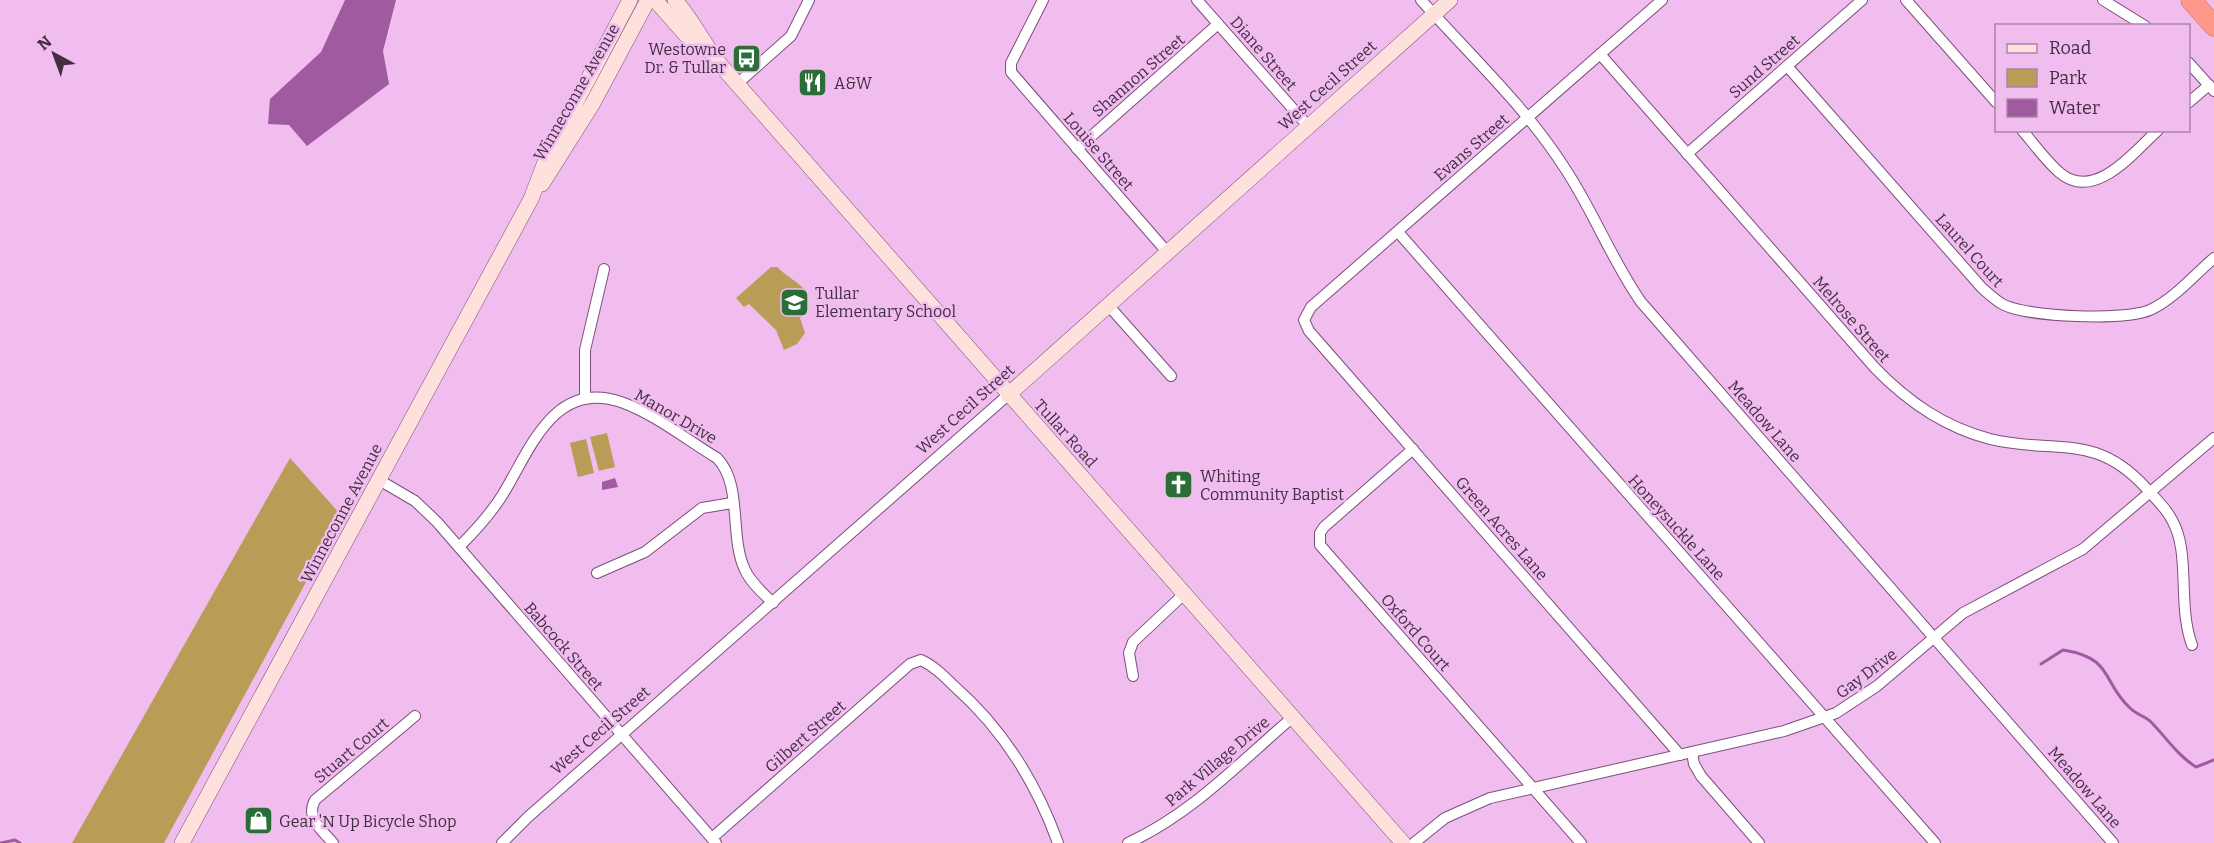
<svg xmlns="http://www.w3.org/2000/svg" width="2214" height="843" font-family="Bitter,serif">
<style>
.green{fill:#b99c56}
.water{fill:#a05a9f}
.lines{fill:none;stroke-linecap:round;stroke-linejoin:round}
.stream{stroke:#a05a9f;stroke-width:3}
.street-casing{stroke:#7c4e7b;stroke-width:12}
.secondary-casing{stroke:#7c4e7b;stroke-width:16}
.highway-casing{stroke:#bc7371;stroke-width:21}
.street{stroke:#fff;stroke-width:10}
.secondary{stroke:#fee0dc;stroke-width:15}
.highway{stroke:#fd988b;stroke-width:20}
.labels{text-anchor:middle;stroke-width:5;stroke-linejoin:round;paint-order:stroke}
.poi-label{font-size:16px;fill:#432e42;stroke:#f1bdef;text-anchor:start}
.street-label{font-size:16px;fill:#432e42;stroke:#f1bdef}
</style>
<rect width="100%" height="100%" fill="#f1bdef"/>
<g class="green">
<path d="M771 267H777C787 277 799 282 808 293L803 301 805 310 800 318 805 333 797 344 784 350 776 330 749 304 744 307 736 298Z"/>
<polygon points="607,433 615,467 599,471 590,437"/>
<polygon points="586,439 594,473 578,477 570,443"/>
<polygon points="290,458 342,516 164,843 72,843"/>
</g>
<g class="water">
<polygon points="345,0 396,0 383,51 389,84 307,146 289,125 268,124 270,99 321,52"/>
<polygon points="615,478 618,487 602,490 602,482"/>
</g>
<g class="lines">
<g class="stream">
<path d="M2041 664 2063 650C2114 658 2101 681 2130 708 2136 714 2144 716 2150 721 2166 737 2177 755 2196 767L2214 760"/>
<polyline points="1,843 15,840 20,843"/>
</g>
<defs>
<g id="street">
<polyline points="1043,0 1011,63 1011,72 1167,252"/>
<polyline points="1197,0 1308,126"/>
<path d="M1421 0C1469 54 1525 106 1564 167 1593 210 1611 259 1641 302L2113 843"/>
<polyline points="1662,0 1311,307 1304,320 1309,331 1680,755"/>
<polyline points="1906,0 1996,102"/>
<polyline points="2103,0 2145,26"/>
<path d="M1600 54 1875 368C1908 402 1944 427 1990 439 2055 455 2094 431 2146 488 2155 498 2166 508 2172 520 2191 553 2177 604 2192 645"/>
<polyline points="2188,62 2214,91"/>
<path d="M1787 66 1982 288C1989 294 1996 301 2004 305 2029 317 2124 321 2150 310 2174 299 2194 275 2214 258"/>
<polyline points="737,84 791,36 809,0"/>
<polyline points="2188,103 2209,85"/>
<path d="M2022 130C2034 144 2046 161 2060 173 2095 202 2134 152 2158 130"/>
<polyline points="1077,149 1218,24"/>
<polyline points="1687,154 1862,0"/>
<polyline points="1398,232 1935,843"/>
<polyline points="1108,305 1171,376"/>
<polyline points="585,399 585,350 604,269"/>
<polyline points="1413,449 1324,527 1320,533 1320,545 1581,843"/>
<polyline points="379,480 415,501 437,522 716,843"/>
<path d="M459 547C476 530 491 514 503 494 530 450 554 379 621 402 655 414 687 440 717 458 743 484 729 537 745 570 751 583 763 593 773 603"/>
<polyline points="597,573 645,552 702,508 732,503"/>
<polyline points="1133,676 1129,653 1133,642 1184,594"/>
<polyline points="1692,752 1694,764 1701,776 1759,843"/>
<path d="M712 838 910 664 921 660C934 666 944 676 954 686 1003 729 1036 782 1058 843"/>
<path d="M333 843C322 830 305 818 315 800L415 716"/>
<polyline points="502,843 528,817 1008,395"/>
<path d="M1128 843C1192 814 1240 762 1293 717"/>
<polyline points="1414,843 1445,818 1490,798 1784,731 1836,713 1877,686 1963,613 2083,549 2214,438"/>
</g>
<g id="secondary">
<polyline points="655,0 693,43 704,46"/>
<path d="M675 0C695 23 705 47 724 69L1403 843"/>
<polyline points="542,184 593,103 648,0"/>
<polyline points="1008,395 1450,0"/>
<polyline points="182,843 531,199 547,157 630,0"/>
</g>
<polyline id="highway" points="2191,0 2214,26"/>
</defs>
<use href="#street" class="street-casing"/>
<use href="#secondary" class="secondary-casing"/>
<use href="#highway" class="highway-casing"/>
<use href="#street" class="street"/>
<use href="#secondary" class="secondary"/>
<use href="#highway" class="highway"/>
</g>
<defs>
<symbol id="bus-square" viewBox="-11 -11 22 22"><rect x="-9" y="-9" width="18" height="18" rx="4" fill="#2a6d37" stroke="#f1bdef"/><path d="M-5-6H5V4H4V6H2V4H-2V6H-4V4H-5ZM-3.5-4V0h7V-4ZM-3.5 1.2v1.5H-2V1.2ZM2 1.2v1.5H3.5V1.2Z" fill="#fff"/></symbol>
<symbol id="restaurant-square" viewBox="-11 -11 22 22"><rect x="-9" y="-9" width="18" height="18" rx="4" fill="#2a6d37" stroke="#f1bdef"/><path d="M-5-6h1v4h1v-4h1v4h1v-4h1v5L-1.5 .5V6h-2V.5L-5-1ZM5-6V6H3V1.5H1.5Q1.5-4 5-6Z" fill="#fff"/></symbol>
<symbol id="school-square" viewBox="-11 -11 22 22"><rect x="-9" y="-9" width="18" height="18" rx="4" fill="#2a6d37" stroke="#f1bdef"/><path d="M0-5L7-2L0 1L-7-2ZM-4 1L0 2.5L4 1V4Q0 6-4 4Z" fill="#fff"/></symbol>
<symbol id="church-square" viewBox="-11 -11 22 22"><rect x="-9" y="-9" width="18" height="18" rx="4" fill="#2a6d37" stroke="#f1bdef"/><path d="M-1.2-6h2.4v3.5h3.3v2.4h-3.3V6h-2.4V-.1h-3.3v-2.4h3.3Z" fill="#fff"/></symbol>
<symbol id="shop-square" viewBox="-11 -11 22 22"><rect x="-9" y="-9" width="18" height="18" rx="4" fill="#2a6d37" stroke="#f1bdef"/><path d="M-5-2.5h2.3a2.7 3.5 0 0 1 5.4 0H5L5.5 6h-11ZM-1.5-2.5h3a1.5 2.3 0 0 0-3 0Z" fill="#fff"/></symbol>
</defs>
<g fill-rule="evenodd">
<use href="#bus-square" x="730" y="42" width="33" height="33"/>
<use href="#restaurant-square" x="796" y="66" width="33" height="33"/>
<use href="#school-square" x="778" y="286" width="33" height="33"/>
<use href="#church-square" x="1162" y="468" width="33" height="33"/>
<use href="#shop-square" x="242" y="804" width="33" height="33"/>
</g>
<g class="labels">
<g class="poi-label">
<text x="726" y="55" text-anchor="end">Westowne<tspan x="726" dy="18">Dr. &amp; Tullar</tspan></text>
<text x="834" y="89">A&amp;W</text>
<text x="815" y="299">Tullar<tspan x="815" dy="18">Elementary School</tspan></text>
<text x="1200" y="482">Whiting<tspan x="1200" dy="18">Community Baptist</tspan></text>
<text x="279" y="827">Gear 'N Up Bicycle Shop</text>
</g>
<g class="street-label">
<text transform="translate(1264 53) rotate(49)" y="6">Diane Street</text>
<text transform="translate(1764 66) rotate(-41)" y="6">Sund Street</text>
<text transform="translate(1138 75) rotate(-41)" y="6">Shannon Street</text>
<text transform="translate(1327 85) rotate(-42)" y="6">West Cecil Street</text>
<text transform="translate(576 92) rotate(-60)" y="6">Winneconne Avenue</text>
<text transform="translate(1471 147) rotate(-41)" y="6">Evans Street</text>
<text transform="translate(1099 151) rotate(49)" y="6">Louise Street</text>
<text transform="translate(1970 250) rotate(48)" y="6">Laurel Court</text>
<text transform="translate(1852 319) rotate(49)" y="6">Melrose Street</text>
<text transform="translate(965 409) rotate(-42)" y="6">West Cecil Street</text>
<text transform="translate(676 416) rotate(30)" y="6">Manor Drive</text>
<text transform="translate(1765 421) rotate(49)" y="6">Meadow Lane</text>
<text transform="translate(1066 433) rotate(48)" y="6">Tullar Road</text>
<text transform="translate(341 513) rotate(-62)" y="6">Winneconne Avenue</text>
<text transform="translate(1677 527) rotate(48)" y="6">Honeysuckle Lane</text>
<text transform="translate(1502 528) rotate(49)" y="6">Green Acres Lane</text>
<text transform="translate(1416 632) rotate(49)" y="6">Oxford Court</text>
<text transform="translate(564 646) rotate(49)" y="6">Babcock Street</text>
<text transform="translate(1866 673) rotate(-37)" y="6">Gay Drive</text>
<text transform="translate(600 730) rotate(-41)" y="6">West Cecil Street</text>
<text transform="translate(805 736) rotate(-41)" y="6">Gilbert Street</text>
<text transform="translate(351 750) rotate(-40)" y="6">Stuart Court</text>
<text transform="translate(1217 761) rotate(-40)" y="6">Park Village Drive</text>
<text transform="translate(2085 787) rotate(49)" y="6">Meadow Lane</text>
</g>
</g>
<rect x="1995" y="24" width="195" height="108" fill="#f1bdef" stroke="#ab84aa" stroke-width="1.5"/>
<rect x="2007" y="44" width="30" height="9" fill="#fee0dc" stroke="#ab84aa" stroke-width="1.5"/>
<text x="2049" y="54" font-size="18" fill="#432e42">Road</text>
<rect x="2007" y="69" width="30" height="18" fill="#b99c56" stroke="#ab84aa" stroke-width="1.5"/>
<text x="2049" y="84" font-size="18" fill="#432e42">Park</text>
<rect x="2007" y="99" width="30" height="18" fill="#a05a9f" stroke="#ab84aa" stroke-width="1.5"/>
<text x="2049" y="114" font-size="18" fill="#432e42">Water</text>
<g transform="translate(54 54) rotate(319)" stroke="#f1bdef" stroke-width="4.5" paint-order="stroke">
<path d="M0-4.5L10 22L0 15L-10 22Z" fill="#432e42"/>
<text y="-9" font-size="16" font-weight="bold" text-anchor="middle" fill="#432e42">N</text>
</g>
</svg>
